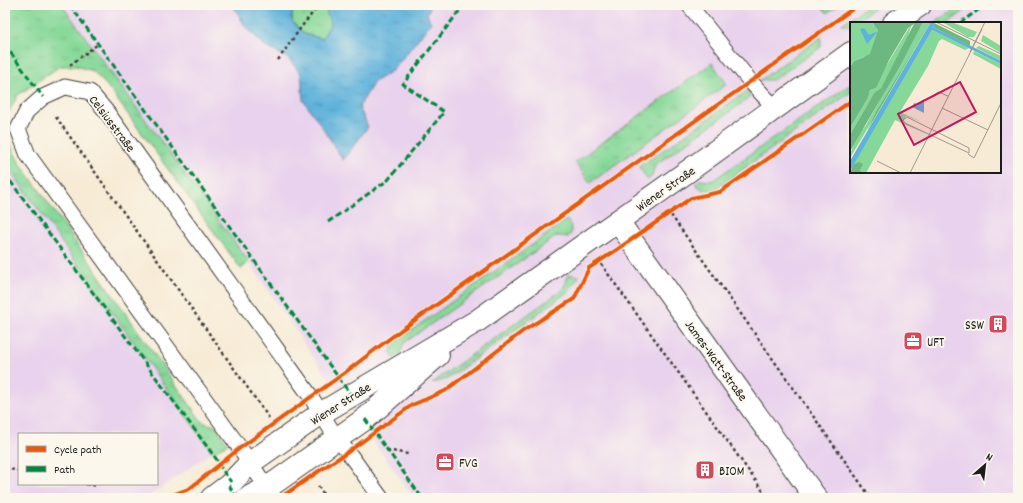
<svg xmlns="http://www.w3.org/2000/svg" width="1023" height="503" font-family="Dekko,sans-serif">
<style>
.built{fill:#e9d2ed;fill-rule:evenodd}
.grass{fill:url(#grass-tufts);stroke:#517a5a}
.water{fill:url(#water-ripples);stroke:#3e677c}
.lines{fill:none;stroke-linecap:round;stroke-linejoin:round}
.service-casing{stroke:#3d3b38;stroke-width:17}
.minor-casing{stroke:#3d3b38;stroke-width:24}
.path{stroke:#3d3b38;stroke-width:2.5;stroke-dasharray:3 3;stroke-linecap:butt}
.service{stroke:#fff;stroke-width:15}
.minor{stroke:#fff;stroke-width:22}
.quiet{stroke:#00873e;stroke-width:3;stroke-dasharray:6 3;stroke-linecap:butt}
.cycleway-casing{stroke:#fbf7ec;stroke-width:6}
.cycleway{stroke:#e8590c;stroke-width:4}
.labels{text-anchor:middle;stroke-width:4;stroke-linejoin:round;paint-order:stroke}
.street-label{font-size:13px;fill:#1c1c1c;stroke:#fbf7ec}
.poi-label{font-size:13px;fill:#1c1c1c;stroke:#fbf7ec;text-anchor:start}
.inset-road{fill:none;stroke:#9f988c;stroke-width:1}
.view{fill:#c2185b;fill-opacity:0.15;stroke:#c2185b;stroke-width:2}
.inset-edge{fill:none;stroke:#1c1c1c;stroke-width:2}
</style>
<defs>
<pattern id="grass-tufts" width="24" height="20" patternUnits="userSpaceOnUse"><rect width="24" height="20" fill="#86d898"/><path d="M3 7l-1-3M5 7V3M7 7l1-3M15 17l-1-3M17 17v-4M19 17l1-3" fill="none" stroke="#73b982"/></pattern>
<pattern id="water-ripples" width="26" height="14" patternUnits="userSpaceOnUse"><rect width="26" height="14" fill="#5fb2db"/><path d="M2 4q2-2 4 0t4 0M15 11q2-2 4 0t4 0" fill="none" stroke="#5298bb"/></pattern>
</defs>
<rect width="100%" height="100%" fill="#fbf7ec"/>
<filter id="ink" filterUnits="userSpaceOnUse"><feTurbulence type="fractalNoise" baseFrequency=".025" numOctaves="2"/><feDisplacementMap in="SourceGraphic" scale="8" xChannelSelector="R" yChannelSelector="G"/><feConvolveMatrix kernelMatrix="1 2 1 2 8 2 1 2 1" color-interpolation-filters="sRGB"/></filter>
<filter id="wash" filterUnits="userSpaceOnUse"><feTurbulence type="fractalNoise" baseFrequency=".012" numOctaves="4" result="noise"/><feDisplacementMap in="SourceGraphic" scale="16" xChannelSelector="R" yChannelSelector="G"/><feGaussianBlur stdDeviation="0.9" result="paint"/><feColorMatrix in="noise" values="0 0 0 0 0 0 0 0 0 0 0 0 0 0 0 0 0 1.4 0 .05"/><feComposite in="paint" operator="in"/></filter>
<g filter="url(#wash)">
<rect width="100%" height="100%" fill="#f7ebd6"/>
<g class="built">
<path d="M62 5H1018V498H414L312 355 249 262ZM851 23H1000V172H851Z"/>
<path d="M5 163 212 452 146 498H5ZM19 434H157V484H19Z"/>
</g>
<g class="grass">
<polygon points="5,5 62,5 249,262 241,269 108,87 93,71 76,66 60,66 18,95 5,118"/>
<polygon points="300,5 317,5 326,10 331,23 322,39 303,33 292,21 292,11"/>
<polygon points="821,5 839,5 827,13"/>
<polygon points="869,5 879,5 853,23 851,23 851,25 849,26 842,24"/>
<polygon points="960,5 973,5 948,23 935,23"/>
<polygon points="821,37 821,47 773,80 760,80"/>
<polygon points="712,63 727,84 590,183 575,162"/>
<polygon points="851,84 851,92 715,189 703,190 695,184 699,180 712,181"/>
<polygon points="750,89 749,98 655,165 652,176 648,180 639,167"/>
<polygon points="5,134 18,160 202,422 215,426 228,444 212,452 5,163"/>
<polygon points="567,220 571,226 571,234 568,237 557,236 404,343 400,354 394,358 391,352 395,342"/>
<polygon points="568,274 579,276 569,291 447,379 432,383 562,290 566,283"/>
</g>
<polygon class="water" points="233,5 300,5 292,11 292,21 303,33 322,39 331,23 326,10 317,5 431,5 427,14 431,23 393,70 374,82 359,107 368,127 343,160 323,128 303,100 301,74 288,58 266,47 245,26"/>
</g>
<g filter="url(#ink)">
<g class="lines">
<defs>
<g id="service">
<polyline points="689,5 750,81 775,108"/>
<polyline points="274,498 240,448 28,155 18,129 27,111 43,97 65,87 90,92 106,111 311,397 337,439 348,452 381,498"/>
</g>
<g id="minor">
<polyline points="894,23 920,5"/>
<polyline points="618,221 631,240 816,498"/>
<polyline points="212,498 229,485 250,463 320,414 477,321 691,169 851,53"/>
<polyline points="247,498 267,488 365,419 438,355"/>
</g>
</defs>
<use href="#service" class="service-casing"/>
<use href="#minor" class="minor-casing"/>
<g class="path">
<polyline points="278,60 302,26 319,5"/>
<polyline points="70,65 98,44"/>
<polyline points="56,117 269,418"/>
<polyline points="671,215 871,498"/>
<polyline points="601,264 768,498"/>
<polyline points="5,385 7,385 5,396"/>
<polyline points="387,450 408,454"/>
<polyline points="5,468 19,471"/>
<polyline points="86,484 97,486"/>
<polyline points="318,486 326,498"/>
</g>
<use href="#service" class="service"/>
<use href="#minor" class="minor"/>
<g class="quiet">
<polyline points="70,5 351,395"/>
<polyline points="960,23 985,5"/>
<polyline points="5,45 43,97"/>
<polyline points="5,174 220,464 221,468 231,482"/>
<polyline points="328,222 388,180 444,112 403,84 464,5"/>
<polyline points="365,419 422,498"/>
<polyline points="229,485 236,498"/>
</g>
<defs>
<g id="cycleway">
<polyline points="164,498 189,489 240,448 343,374 401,330 858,5"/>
<polyline points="280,498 319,471 348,452 412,405 445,391 523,331 574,299 589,268 618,249 691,198 720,192 851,101"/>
</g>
</defs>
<use href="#cycleway" class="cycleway-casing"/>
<use href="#cycleway" class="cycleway"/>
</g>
</g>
<defs>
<symbol id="building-square" viewBox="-11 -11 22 22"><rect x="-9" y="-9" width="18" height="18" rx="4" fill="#d1495b" stroke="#fbf7ec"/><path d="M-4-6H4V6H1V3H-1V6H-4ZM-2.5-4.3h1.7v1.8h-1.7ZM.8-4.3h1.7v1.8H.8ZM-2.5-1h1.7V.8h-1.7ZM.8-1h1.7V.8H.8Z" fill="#fff"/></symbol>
<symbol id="office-square" viewBox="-11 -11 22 22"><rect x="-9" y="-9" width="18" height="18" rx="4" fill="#d1495b" stroke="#fbf7ec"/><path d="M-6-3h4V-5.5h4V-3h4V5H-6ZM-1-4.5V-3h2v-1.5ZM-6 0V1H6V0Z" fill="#fff"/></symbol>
</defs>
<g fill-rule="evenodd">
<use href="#building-square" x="987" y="313" width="22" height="22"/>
<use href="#office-square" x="902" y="330" width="22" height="22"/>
<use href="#office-square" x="434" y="451" width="22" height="22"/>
<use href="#building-square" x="694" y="459" width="22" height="22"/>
</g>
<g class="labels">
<g class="street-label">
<text transform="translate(113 123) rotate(53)" y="5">Celsiusstraße</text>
<text transform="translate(665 188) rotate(-35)" y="5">Wiener Straße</text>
<text transform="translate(717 360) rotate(54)" y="5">James-Watt-Straße</text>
<text transform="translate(340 403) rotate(-32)" y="5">Wiener Straße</text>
</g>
<g class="poi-label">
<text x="984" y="329" text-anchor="end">SSW</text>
<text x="927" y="346">UFT</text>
<text x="459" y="467">FVG</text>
<text x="719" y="475">BIOM</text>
</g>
</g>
<g transform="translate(850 22)">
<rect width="151" height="151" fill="#f7ebd6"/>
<path d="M73 0H81L0 136 3 121 16 103ZM92 0 104 1 127 10 124 15H118ZM62 1 57 18 31 66 24 71 0 113V106L18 76 20 68 26 66 30 54ZM82 8 119 26 115 28 92 17 89 19 78 44 50 90 72 100 56 94 53 100 76 112 45 98 16 151H12L10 148 12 143H3ZM133 13 151 24V31L131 19ZM129 24 151 34V39L126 26ZM124 29 151 42V47L123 32Z" fill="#86d898"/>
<path d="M22 0H73L50 44 0 129V113L24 71 31 66 64 2 58 6 39 38 26 66 20 68 18 76 0 106V45L4 39 14 35 28 9ZM84 1 120 19V24L83 5ZM65 26 38 73 17 109 26 90ZM9 140 13 142 10 148 12 151H0L3 143Z" fill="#6cb880"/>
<path d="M0 0H22L28 8 20 32 4 39 0 45Z" fill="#86d898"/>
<path d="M81 0H85L83 5 151 39V42L82 8 0 149V139ZM14 6 19 13 28 9 17 22 10 7ZM74 77V91L62 85 64 81 68 82Z" fill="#5fb2db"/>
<path class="inset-road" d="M86 0 151 32M120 30 135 0M84 73 88 70 98 74M92 86 138 108M57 95 119 126V131L55 101 53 98ZM118 132 124 136 151 81M27 139 51 151M60 151 132 7"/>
<path class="view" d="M110 60 126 90 64 123 48 92Z"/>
<rect width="151" height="151" class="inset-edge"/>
</g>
<rect width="1023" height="503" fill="none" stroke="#fbf7ec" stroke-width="20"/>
<rect x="18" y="433" width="140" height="52" fill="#fbf7ec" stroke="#a29f99"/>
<rect x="26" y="446" width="20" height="6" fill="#e8590c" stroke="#a29f99"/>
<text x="54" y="453" font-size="12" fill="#1c1c1c">Cycle path</text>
<rect x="26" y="466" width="20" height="6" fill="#00873e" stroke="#a29f99"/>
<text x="54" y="473" font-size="12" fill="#1c1c1c">Path</text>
<g transform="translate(985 465) rotate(28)" stroke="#fbf7ec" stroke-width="3" paint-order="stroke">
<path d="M0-3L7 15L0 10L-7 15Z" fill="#1c1c1c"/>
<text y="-6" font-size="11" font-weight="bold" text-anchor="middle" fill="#1c1c1c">N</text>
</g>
</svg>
